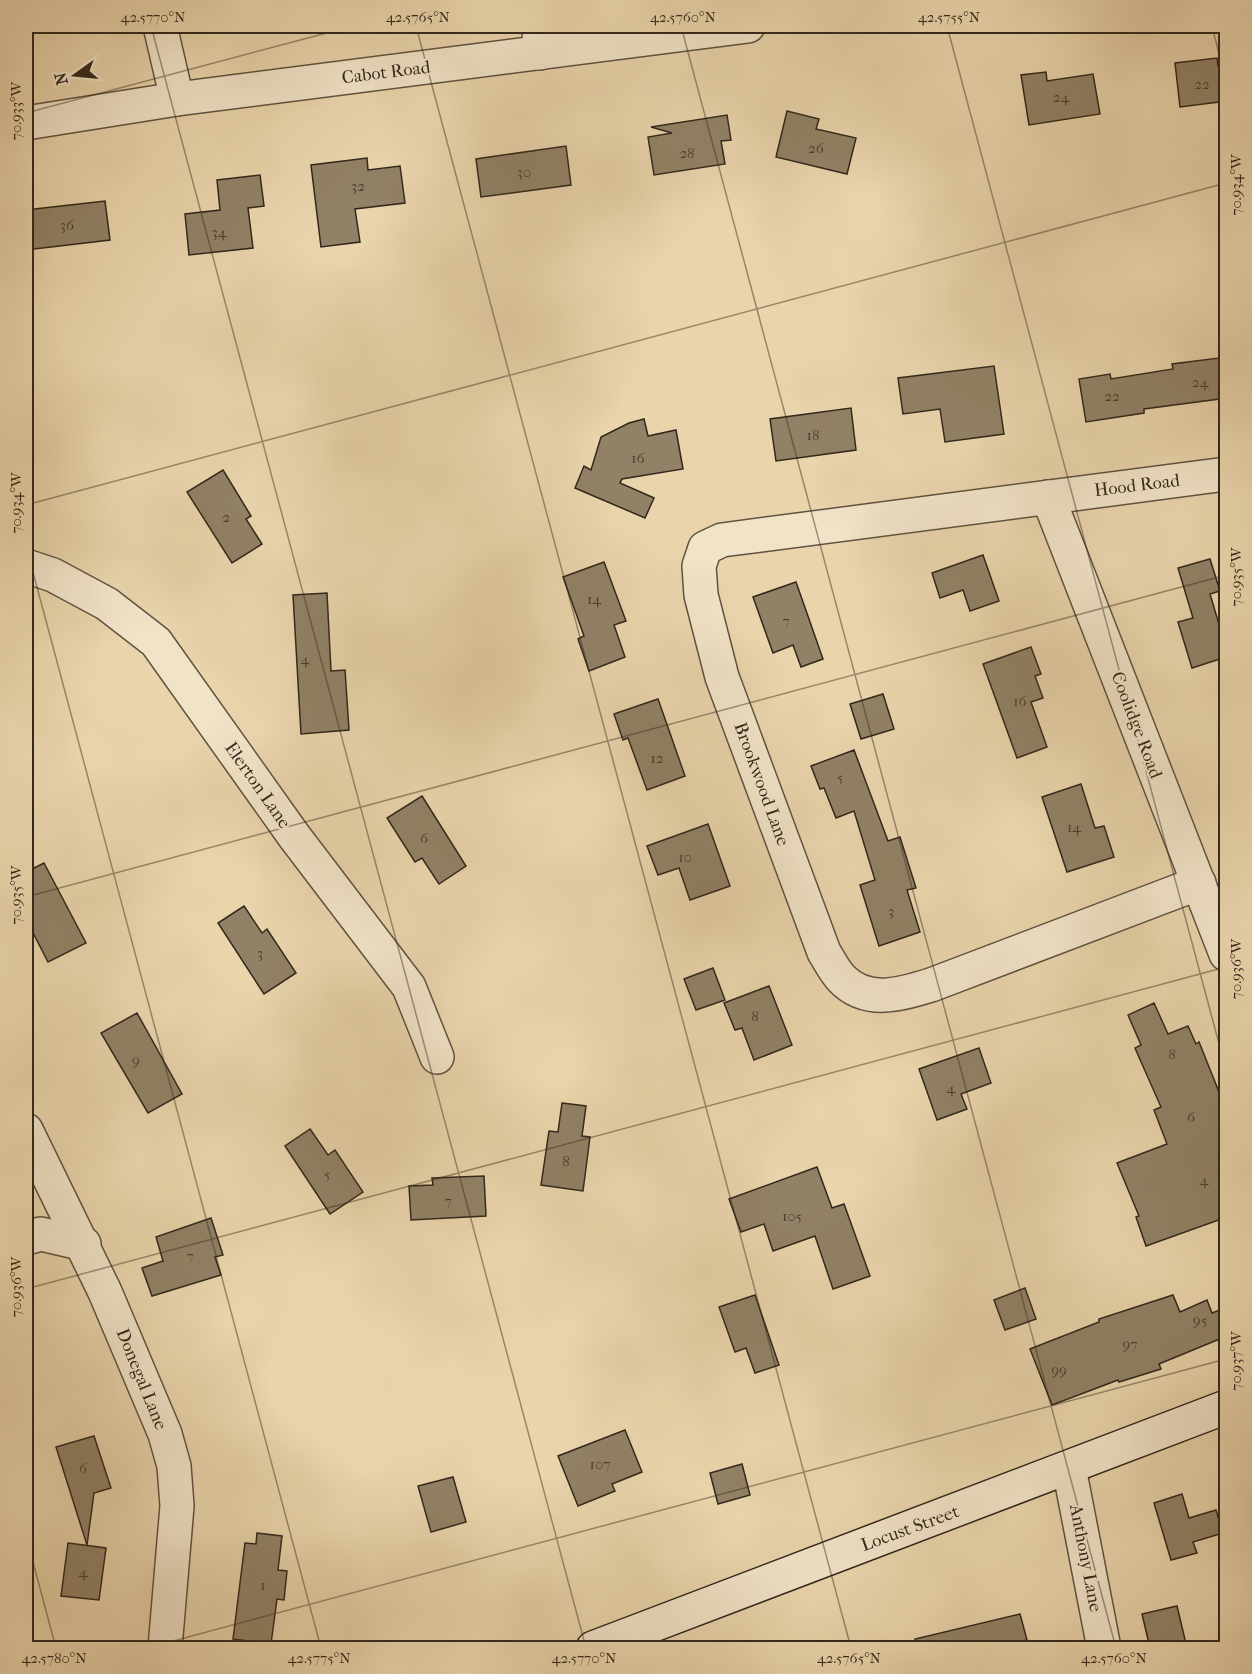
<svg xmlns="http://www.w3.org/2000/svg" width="1252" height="1674" font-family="'IM FELL French Canon',serif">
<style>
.building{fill:#918166;stroke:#32271c;stroke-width:1.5}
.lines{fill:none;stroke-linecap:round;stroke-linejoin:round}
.minor-casing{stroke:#605240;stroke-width:36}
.tertiary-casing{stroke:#605240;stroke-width:36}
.secondary-casing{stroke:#32271c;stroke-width:36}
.minor{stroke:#f1e3c8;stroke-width:33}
.tertiary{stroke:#f1e3c8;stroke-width:33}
.secondary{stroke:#f1e3c8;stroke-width:33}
.ticks{fill:none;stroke:#32271c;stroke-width:1.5;stroke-opacity:0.45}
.labels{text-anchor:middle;stroke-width:4.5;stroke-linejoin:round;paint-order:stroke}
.number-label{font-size:15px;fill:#4a3e2e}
.street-label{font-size:18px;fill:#32271c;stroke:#f1e3c8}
.neatline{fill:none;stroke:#32271c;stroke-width:2}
.ticks-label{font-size:15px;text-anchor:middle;fill:#32271c}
</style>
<rect width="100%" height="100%" fill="#e9d4ab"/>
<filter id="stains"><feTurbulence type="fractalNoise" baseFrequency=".00333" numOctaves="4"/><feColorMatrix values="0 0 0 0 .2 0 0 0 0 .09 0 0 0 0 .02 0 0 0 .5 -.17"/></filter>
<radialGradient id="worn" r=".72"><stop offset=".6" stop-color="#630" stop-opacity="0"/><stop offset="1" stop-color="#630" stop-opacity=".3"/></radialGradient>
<g class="building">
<polygon points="1217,58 1218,66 1227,65 1227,101 1180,107 1175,63"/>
<polygon points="1046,72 1047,81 1093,74 1100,114 1029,125 1021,75"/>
<polygon points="787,111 819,119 816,129 856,138 847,174 776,157"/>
<polygon points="727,115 731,140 721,141 725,164 654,175 648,137 672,133 651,127"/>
<polygon points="566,146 571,185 481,197 476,159"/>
<polygon points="367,158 368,170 400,166 405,203 355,209 360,242 321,247 311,165"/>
<polygon points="260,175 264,206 248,208 253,248 189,255 185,214 220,210 217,180"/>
<polygon points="105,201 110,240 26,250 26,210"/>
<polygon points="1227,357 1227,398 1144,409 1144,413 1086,422 1079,379 1110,374 1111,379 1173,369 1172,364"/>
<polygon points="994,366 1004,434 945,442 940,409 903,414 898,378"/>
<polygon points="851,408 856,450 776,461 770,419"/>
<polygon points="644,419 648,436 676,430 683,469 622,479 620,483 654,498 645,518 575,488 584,466 591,470 601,437 629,423"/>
<polygon points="223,470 251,516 246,519 262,544 232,563 187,492"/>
<polygon points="983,555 999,601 970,611 963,590 940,598 932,573"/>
<polygon points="1210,559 1220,591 1210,594 1226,648 1221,650 1223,658 1192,668 1178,622 1193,618 1178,568"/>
<polygon points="604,562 626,621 614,625 625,657 589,671 578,639 584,636 563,577"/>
<polygon points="796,582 823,659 801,667 793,645 773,653 753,597"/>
<polygon points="327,593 331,671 345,670 349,730 301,734 293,595"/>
<polygon points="1031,647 1041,674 1035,676 1043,698 1031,702 1047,747 1017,758 983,664"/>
<polygon points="883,694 894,729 861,739 850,704"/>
<polygon points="658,699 685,776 647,790 628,738 623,740 614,714"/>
<polygon points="854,750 888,841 900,837 916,888 907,890 920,932 879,946 860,885 875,880 854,811 836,818 824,788 820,789 811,766"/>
<polygon points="1081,784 1095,828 1104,826 1114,857 1067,872 1042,797"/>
<polygon points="422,796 466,866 439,884 422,858 415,862 387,818"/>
<polygon points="708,824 730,886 690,900 679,868 658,875 647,846"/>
<polygon points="44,863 86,943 48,962 26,919 26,872"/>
<polygon points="244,906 262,933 267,929 296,973 264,994 218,923"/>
<polygon points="713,968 725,1000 696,1010 684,979"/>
<polygon points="769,986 792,1045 754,1060 742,1028 735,1030 724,1003"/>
<polygon points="1154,1003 1168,1034 1188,1026 1196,1044 1199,1042 1227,1112 1227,1217 1146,1246 1136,1217 1139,1216 1117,1163 1167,1144 1154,1110 1161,1107 1135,1048 1141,1045 1128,1015"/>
<polygon points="137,1013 182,1094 148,1113 101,1033"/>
<polygon points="979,1048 991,1083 961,1094 967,1109 937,1120 919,1069"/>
<polygon points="562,1103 586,1106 582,1136 590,1137 583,1191 541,1185 549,1131 558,1132"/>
<polygon points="310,1129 328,1155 335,1150 363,1192 330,1214 285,1146"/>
<polygon points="817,1167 832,1208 844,1204 870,1276 833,1289 815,1236 773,1251 764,1224 741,1232 729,1199"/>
<polygon points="484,1176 486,1216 411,1220 409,1186 433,1185 432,1178"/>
<polygon points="211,1218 223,1255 215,1257 221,1275 152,1296 142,1268 163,1261 156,1237"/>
<polygon points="1025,1288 1036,1319 1005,1330 994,1300"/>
<polygon points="755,1295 779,1365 755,1373 746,1348 735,1352 719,1307"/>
<polygon points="1173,1295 1180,1312 1207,1300 1212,1313 1220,1310 1227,1326 1227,1336 1159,1364 1161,1369 1119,1382 1118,1380 1052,1405 1030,1349 1099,1322 1099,1319"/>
<polygon points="625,1430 642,1472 612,1484 615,1491 578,1506 558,1456"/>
<polygon points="94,1436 111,1488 94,1493 87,1545 56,1447"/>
<polygon points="742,1464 750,1495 718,1504 710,1473"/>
<polygon points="453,1477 466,1522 431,1532 418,1486"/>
<polygon points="1182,1494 1189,1518 1216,1510 1223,1533 1193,1542 1197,1553 1171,1560 1154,1503"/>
<polygon points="257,1533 282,1536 278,1570 287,1571 284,1600 277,1599 271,1644 233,1639 245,1543 256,1544"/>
<polygon points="68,1543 106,1548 99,1600 61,1596"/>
<polygon points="1177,1606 1187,1648 1150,1648 1142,1614"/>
<polygon points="1020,1614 1027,1640 995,1648 916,1648 915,1639"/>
</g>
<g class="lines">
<defs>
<g id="minor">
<polyline points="160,26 177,99"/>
<polyline points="539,26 540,53"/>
<polyline points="1048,497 1226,954"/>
<polyline points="26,566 53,575 107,604 156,642 294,836 409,987 437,1057"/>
<path d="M1199 883 931 985C902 994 867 1005 842 979 835 972 829 960 824 952L722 677 701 595 699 566 705 548 722 540 1226 474"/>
<polyline points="26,1130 105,1292 165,1434 174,1466 177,1506 165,1648"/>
<polyline points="26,1238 41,1234 84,1244"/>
<polyline points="1069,1468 1104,1648"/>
</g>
<polyline id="tertiary" points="26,123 177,99 748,26"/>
<polyline id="secondary" points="593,1648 1226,1407"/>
</defs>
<use href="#minor" class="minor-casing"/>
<use href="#tertiary" class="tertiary-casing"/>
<use href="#secondary" class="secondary-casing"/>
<use href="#minor" class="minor"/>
<use href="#tertiary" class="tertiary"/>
<use href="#secondary" class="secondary"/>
</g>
<path class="ticks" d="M151 26 586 1648M416 26 851 1648M681 26 1116 1648M947 26 1226 1070M1212 26 1226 81M26 113 353 26M26 505 1226 183M26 546 321 1648M26 897 1226 575M26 1289 1226 967M26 1536 56 1648M147 1648 1226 1359"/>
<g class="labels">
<g class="number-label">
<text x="1202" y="89">22</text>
<text x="1061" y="102">24</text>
<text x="816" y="153">26</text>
<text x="687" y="158">28</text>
<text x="524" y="177">30</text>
<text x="358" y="191">32</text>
<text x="67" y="230">36</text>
<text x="219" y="237">34</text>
<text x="1200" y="387">24</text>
<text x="1112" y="401">22</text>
<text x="813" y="440">18</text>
<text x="638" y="463">16</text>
<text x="226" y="522">2</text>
<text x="594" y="604">14</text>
<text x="786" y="626">7</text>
<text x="305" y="664">4</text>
<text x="1020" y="706">16</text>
<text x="657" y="763">12</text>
<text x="840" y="782">5</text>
<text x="1074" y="832">14</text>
<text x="424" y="843">6</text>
<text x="685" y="862">10</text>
<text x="891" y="916">3</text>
<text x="260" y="958">3</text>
<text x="755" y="1021">8</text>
<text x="1172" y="1059">8</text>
<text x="136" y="1065">9</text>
<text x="951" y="1093">4</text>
<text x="1191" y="1122">6</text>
<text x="566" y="1166">8</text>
<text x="327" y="1179">5</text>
<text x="1204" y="1185">4</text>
<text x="448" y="1206">7</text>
<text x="792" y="1221">105</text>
<text x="190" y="1261">7</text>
<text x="1200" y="1325">95</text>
<text x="1130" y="1349">97</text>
<text x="1059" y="1375">99</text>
<text x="600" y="1469">107</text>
<text x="83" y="1473">6</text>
<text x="83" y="1577">4</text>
<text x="263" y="1590">1</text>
</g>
<g class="street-label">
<text transform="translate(386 72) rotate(-7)" y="6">Cabot Road</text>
<text transform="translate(1137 485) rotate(-7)" y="6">Hood Road</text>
<text transform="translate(1137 725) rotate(69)" y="6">Coolidge Road</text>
<text transform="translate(762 784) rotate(70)" y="6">Brookwood Lane</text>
<text transform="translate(258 785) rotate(55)" y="6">Elerton Lane</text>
<text transform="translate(142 1379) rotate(68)" y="6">Donegal Lane</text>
<text transform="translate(910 1528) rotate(-20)" y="6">Locust Street</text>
<text transform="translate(1086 1558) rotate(79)" y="6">Anthony Lane</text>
</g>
</g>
<rect width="1252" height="1674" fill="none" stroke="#e9d4ab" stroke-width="66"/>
<g transform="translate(75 75) rotate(255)" stroke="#f1e3c8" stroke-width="4.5" paint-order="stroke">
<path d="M0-4.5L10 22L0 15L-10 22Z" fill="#32271c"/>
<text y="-9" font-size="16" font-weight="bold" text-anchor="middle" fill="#32271c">N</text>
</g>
<rect x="33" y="33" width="1186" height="1608" class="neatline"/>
<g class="ticks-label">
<text x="153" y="22">42.5770°N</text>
<text x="418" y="22">42.5765°N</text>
<text x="683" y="22">42.5760°N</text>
<text x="949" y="22">42.5755°N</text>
<text transform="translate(16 111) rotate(-90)" y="5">70.933°W</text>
<text transform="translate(1236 185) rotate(-90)" y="5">70.934°W</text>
<text transform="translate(16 503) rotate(-90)" y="5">70.934°W</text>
<text transform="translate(1236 577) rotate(-90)" y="5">70.935°W</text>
<text transform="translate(16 895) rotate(-90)" y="5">70.935°W</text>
<text transform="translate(1236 969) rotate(-90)" y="5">70.936°W</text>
<text transform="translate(16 1287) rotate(-90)" y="5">70.936°W</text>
<text transform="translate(1236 1361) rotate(-90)" y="5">70.937°W</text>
<text x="54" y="1663">42.5780°N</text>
<text x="319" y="1663">42.5775°N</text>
<text x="584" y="1663">42.5770°N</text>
<text x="849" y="1663">42.5765°N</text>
<text x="1114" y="1663">42.5760°N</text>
</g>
<rect width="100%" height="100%" filter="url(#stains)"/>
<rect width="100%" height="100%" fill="url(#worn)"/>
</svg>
